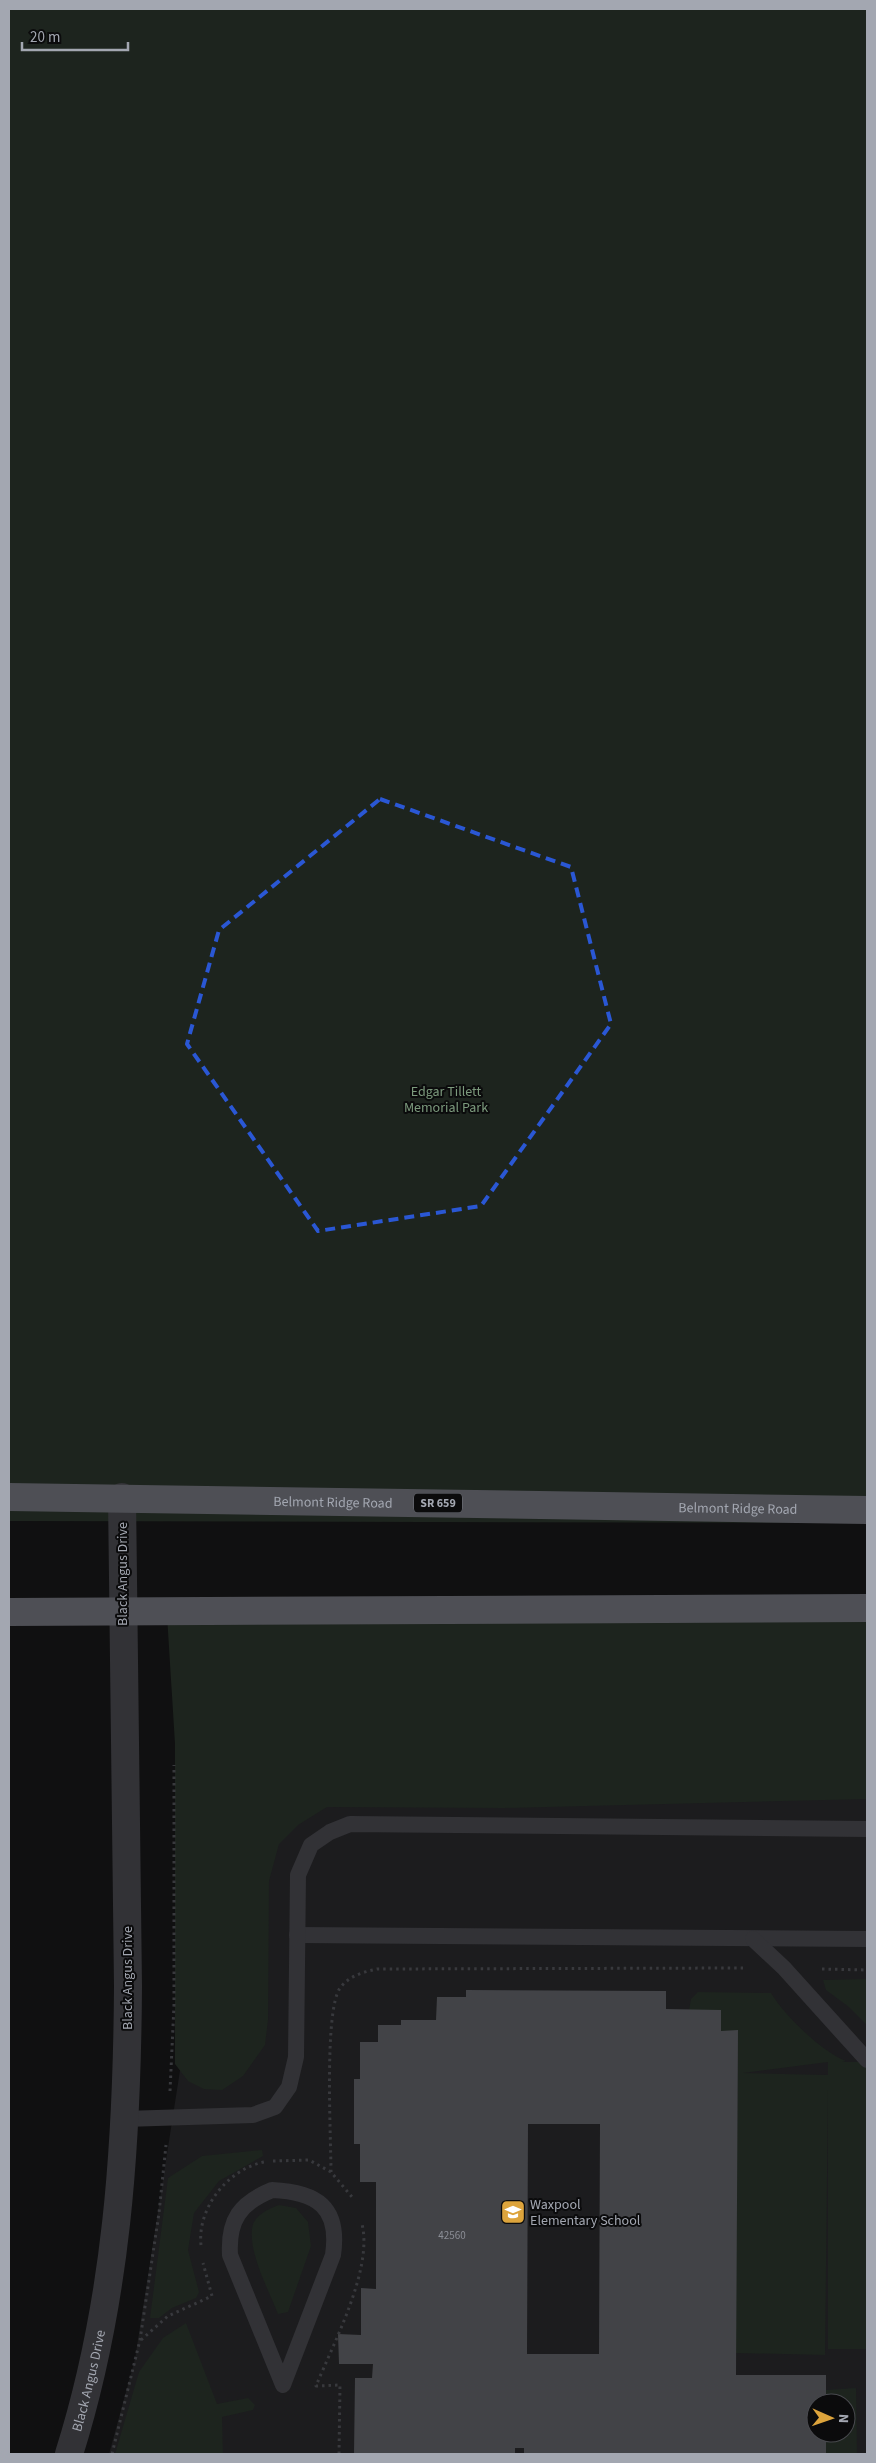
<svg xmlns="http://www.w3.org/2000/svg" width="876" height="2463" font-family="'Source Sans 3',sans-serif">
<style>
.built{fill:#1c1c1e;fill-rule:evenodd}
.green{fill:#1d241e;fill-rule:evenodd}
.building{fill:#424347;fill-rule:evenodd}
.lines{fill:none;stroke-linecap:round;stroke-linejoin:round}
.path{stroke:#38393d;stroke-width:3;stroke-dasharray:2.5 4;stroke-linecap:butt}
.service{stroke:#323236;stroke-width:16}
.minor{stroke:#323236;stroke-width:28}
.primary{stroke:#4e4f55;stroke-width:28}
.marked{fill:none;stroke:#2a57d4;stroke-width:4;stroke-dasharray:10 6;stroke-linejoin:round}
.labels{text-anchor:middle;stroke-width:4;stroke-linejoin:round;paint-order:stroke}
.number-label{font-size:11px;fill:#8b8e96}
.shield{fill:#0b0b0c;stroke:#757880;stroke-width:1}
.shield-label{font-size:12px;font-weight:bold;fill:#a3a7b1}
.park-label{font-size:14px;fill:#7c9a7d;stroke:#0b0b0c}
.street-label{font-size:14px;fill:#a3a7b1;stroke:#0b0b0c}
.poi-label{font-size:14px;fill:#a3a7b1;stroke:#0b0b0c;text-anchor:start}
</style>
<rect width="100%" height="100%" fill="#101011"/>
<path class="built" d="M867 1722V2454H109L135 2359 181 2064 185 1765ZM816 2403H846V2433H816Z"/>
<g class="green">
<polygon points="9,9 867,9 867,1523 9,1521"/>
<polygon points="167,1615 867,1616 867,1799 504,1808 327,1807 298,1825 279,1844 269,1881 268,2020 265,2045 243,2076 222,2090 204,2089 188,2081 175,2064 175,1744"/>
<polygon points="867,1979 867,2025 849,2007 826,1990 823,1980"/>
<path d="M698 1992 771 1993C784 2015 822 2052 846 2061L842 2062H867V2349H828V2088L825 2355 735 2353 738 2031H721L720 2010H689L691 1999ZM828 2062V2075L742 2073H743Z"/>
<polygon points="262,2150 263,2156 219,2181 194,2213 188,2250 199,2292 196,2298 172,2308 159,2318 150,2318 168,2178 202,2156"/>
<path d="M279 2205 296 2208 308 2222 311 2246 288 2312 278 2314C269 2291 249 2254 252 2229 253 2216 268 2209 279 2205Z"/>
<polygon points="186,2323 217,2404 248,2398 255,2405 253,2410 222,2417 223,2454 115,2454 139,2372 163,2338"/>
<polygon points="856,2388 857,2454 826,2454 826,2433 846,2433 846,2403 826,2403 826,2390"/>
</g>
<path class="building" d="M466 1990 666 1991V2009L721 2010V2031L738 2030 736 2375H826V2403H816V2433H826V2454L524 2453V2448H515V2454H354L355 2378H372L373 2364H339L338 2334 361 2335V2288L376 2289V2182H360V2144H354V2079H360V2042H378V2025H401V2020H436L437 1997H466ZM528 2124H600L599 2354H527Z"/>
<g class="lines">
<g class="path">
<polyline points="822,1969 867,1970"/>
<polyline points="170,2091 174,2005 174,1765"/>
<polyline points="273,2161 309,2160 331,2172 352,2197"/>
<path d="M331 2172C331 2138 324 2011 340 1988 349 1976 363 1972 377 1969L743 1968"/>
<path d="M201 2245C197 2208 228 2169 264 2162"/>
<polyline points="141,2340 168,2316 212,2296 203,2263"/>
<polyline points="112,2454 140,2340 159,2213 166,2145"/>
<path d="M339 2454 340 2385 316 2386C334 2342 373 2269 362 2224"/>
</g>
<g class="service">
<polyline points="297,1935 867,1939"/>
<polyline points="753,1939 784,1968 867,2060"/>
<polyline points="124,2119 253,2115 275,2107 289,2087 296,2057 298,1875 311,1845 330,1832 350,1824 867,1829"/>
<path d="M272 2190C317 2192 340 2207 333 2255L283 2385 230 2255C228 2220 240 2203 272 2190Z"/>
</g>
<path class="minor" id="s1" d="M69 2454C117 2302 127 2145 128 1986L122 1497"/>
<g class="primary">
<path id="s2" d="M9 1497 867 1510"/>
<polyline points="9,1612 867,1608"/>
</g>
</g>
<path class="marked" d="M380 799 571 867 611 1024 481 1206 318 1231 187 1044 219 930Z"/>
<defs>
<symbol id="school-square" viewBox="-11 -11 22 22"><rect x="-9" y="-9" width="18" height="18" rx="4" fill="#dda43c" stroke="#0b0b0c"/><path d="M0-5L7-2L0 1L-7-2ZM-4 1L0 2.5L4 1V4Q0 6-4 4Z" fill="#fff"/></symbol>
</defs>
<g fill-rule="evenodd">
<use href="#school-square" x="499" y="2198" width="28" height="28"/>
</g>
<g class="labels">
<g class="number-label">
<text x="452" y="2239">42560</text>
</g>
<rect class="shield" x="414" y="1493.5" width="48" height="19" rx="4"/>
<g class="shield-label">
<text x="438" y="1507">SR 659</text>
</g>
<g class="park-label">
<text x="446" y="1096">Edgar Tillett<tspan x="446" dy="16">Memorial Park</tspan></text>
</g>
<g class="street-label">
<text dy="5" stroke="none"><textPath href="#s2" startOffset="324">Belmont Ridge Road</textPath></text>
<text dy="5" stroke="none"><textPath href="#s2" startOffset="729">Belmont Ridge Road</textPath></text>
<text transform="translate(122 1574) rotate(-90)" y="5">Black Angus Drive</text>
<text transform="translate(127 1978) rotate(-90)" y="5">Black Angus Drive</text>
<text dy="5" stroke="none"><textPath href="#s1" startOffset="76">Black Angus Drive</textPath></text>
</g>
<g class="poi-label">
<text x="530" y="2209">Waxpool<tspan x="530" dy="16">Elementary School</tspan></text>
</g>
</g>
<rect width="876" height="2463" fill="none" stroke="#a3a7b1" stroke-width="20"/>
<g transform="translate(831 2418) rotate(92)"><circle r="24" fill="#0b0b0c" stroke="#48494e"/>
<path d="M0-4L9 19L0 12L-9 19Z" fill="#dda43c"/>
<text y="-8" font-size="14" font-weight="bold" text-anchor="middle" fill="#a3a7b1">N</text>
</g>
<path d="M22 42v8h106v-8" fill="none" stroke="#a3a7b1" stroke-width="2.5"/>
<text x="30" y="42" font-size="15" fill="#a3a7b1" stroke="#0b0b0c" stroke-width="4" paint-order="stroke">20 m</text>
</svg>
